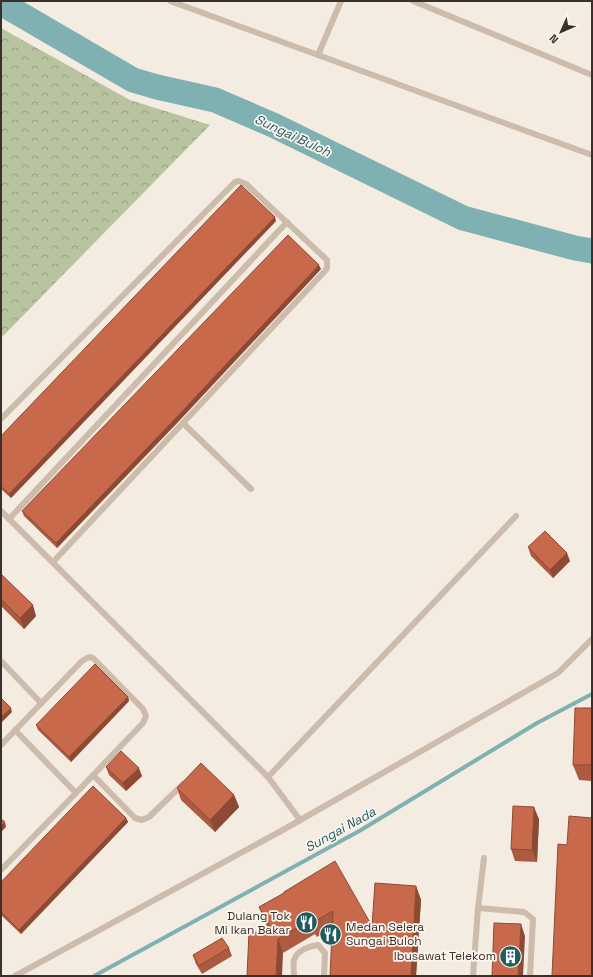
<svg xmlns="http://www.w3.org/2000/svg" width="593" height="977" font-family="'Space Grotesk',sans-serif">
<style>
.forest{fill:url(#forest-crowns)}
.lines{fill:none;stroke-linecap:round;stroke-linejoin:round}
.stream{stroke:#7fb0b2;stroke-width:4}
.river{stroke:#7fb0b2;stroke-width:25}
.lane{stroke:#cdbbac;stroke-width:6}
.wall{fill:#ac5a40}
.shaded-wall{fill:#8c4a34}
.building{fill:#c8694b;stroke:#8c4a34}
.labels{text-anchor:middle;stroke-width:3.5;stroke-linejoin:round;paint-order:stroke}
.poi-label{font-size:12px;fill:#3b302b;stroke:#fbf5ee;text-anchor:end}
.water-label{font-size:13px;font-style:italic;fill:#1f5a5e;stroke:#fbf5ee}
</style>
<defs>
<pattern id="forest-crowns" width="20" height="18" patternUnits="userSpaceOnUse"><rect width="20" height="18" fill="#b8c4a0"/><path d="M2 6a3 3 0 1 1 6 0M12 15a3 3 0 1 1 6 0" fill="none" stroke="#97a083"/></pattern>
</defs>
<rect width="100%" height="100%" fill="#f4ebe1"/>
<polygon class="forest" points="1,28 130,100 210,125 1,338"/>
<g class="lines">
<polyline class="stream" points="94,976 361,830 537,723 592,694"/>
<polyline class="river" points="1,3 133,80 157,87 215,100 273,125 463,218 575,248 592,251"/>
<g class="lane">
<polyline points="170,1 592,155"/>
<polyline points="413,1 592,75"/>
<polyline points="318,55 341,1"/>
<polyline points="1,419 235,182 239,181 246,184 327,260 327,268 325,271 53,562"/>
<polyline points="183,423 251,489"/>
<polyline points="1,511 268,777 300,820"/>
<polyline points="9,519 287,222"/>
<polyline points="1,661 41,703"/>
<polyline points="1,745 82,661 89,657 93,658 143,709 146,716 143,723 76,793"/>
<polyline points="93,775 135,818 142,820 149,817 183,784"/>
<polyline points="268,777 516,516"/>
<polyline points="1,870 76,793 15,730"/>
<polyline points="478,908 524,912 533,919 530,976"/>
<polyline points="15,976 281,831 558,673 592,639"/>
<path d="M294 976C294 971 293 964 294 960 297 950 310 946 318 945L325 953 324 976"/>
<polyline points="473,976 478,908 484,858"/>
</g>
</g>
<g class="wall">
<polygon points="276,221 11,498 1,489 1,436"/>
<polygon points="321,269 177,423 57,548 24,516 22,511"/>
<polygon points="528,547 570,561 553,578 531,556"/>
<polygon points="1,574 36,616 24,629 1,606"/>
<polygon points="128,697 129,701 71,762 38,730 36,725"/>
<polygon points="592,708 592,781 579,780 573,765"/>
<polygon points="106,767 142,776 126,791 109,775"/>
<polygon points="177,788 234,795 239,807 215,832 181,800"/>
<polygon points="126,818 128,822 21,934 1,915 1,882"/>
<polygon points="539,819 537,862 515,861 511,849"/>
<polygon points="416,886 421,900 416,976 332,928 317,937 315,934 283,953 264,921 259,907 284,893 372,926"/>
<polygon points="229,948 232,956 202,974 196,964 193,955"/>
</g>
<g class="shaded-wall">
<polygon points="275,217 276,221 11,498 9,494"/>
<polygon points="319,265 321,269 177,423 57,548 56,543"/>
<polygon points="567,553 570,561 553,578 550,570"/>
<polygon points="33,605 36,616 24,629 20,618"/>
<polygon points="128,697 129,701 71,762 69,757"/>
<polygon points="11,708 12,712 1,723 1,717"/>
<polygon points="139,768 142,776 126,791 123,783"/>
<polygon points="234,795 239,807 215,832 210,820"/>
<polygon points="534,807 539,819 537,862 532,850"/>
<polygon points="126,818 128,822 21,934 19,930"/>
<polygon points="5,822 6,827 1,832 1,826"/>
<polygon points="416,886 421,900 416,976 411,976"/>
<polygon points="521,924 525,936 523,976 518,976"/>
<polygon points="278,939 283,953 282,976 276,976"/>
</g>
<g class="building">
<polygon points="241,185 275,217 9,494 1,486 1,436"/>
<polygon points="288,235 319,265 175,419 56,543 22,511"/>
<polygon points="545,531 567,553 550,570 528,547"/>
<polygon points="1,574 33,605 20,618 1,599"/>
<polygon points="95,664 128,697 69,757 36,725"/>
<polygon points="1,698 11,708 1,717"/>
<polygon points="575,708 592,708 592,765 573,765"/>
<polygon points="121,751 139,768 123,783 106,767"/>
<polygon points="201,763 234,795 210,820 177,788"/>
<polygon points="93,786 126,818 19,930 1,912 1,882"/>
<polygon points="513,806 534,807 532,850 511,849"/>
<polygon points="569,816 592,818 592,976 552,976 558,844 567,845"/>
<polygon points="1,819 5,822 1,826"/>
<polygon points="335,861 372,926 375,883 416,886 411,976 330,976 333,911 312,923 310,920 278,939 276,976 247,976 249,932 274,933 259,907 284,893 284,892"/>
<polygon points="494,923 521,924 518,976 492,976"/>
<polygon points="222,938 229,948 199,966 193,955"/>
</g>
<defs>
<symbol id="restaurant-disc" viewBox="-11 -11 22 22"><circle r="9.5" fill="#1f5a5e" stroke="#fbf5ee"/><path d="M-5-6h1v4h1v-4h1v4h1v-4h1v5L-1.5 .5V6h-2V.5L-5-1ZM5-6V6H3V1.5H1.5Q1.5-4 5-6Z" fill="#fff"/></symbol>
<symbol id="building-disc" viewBox="-11 -11 22 22"><circle r="9.5" fill="#1f5a5e" stroke="#fbf5ee"/><path d="M-4-6H4V6H1V3H-1V6H-4ZM-2.5-4.3h1.7v1.8h-1.7ZM.8-4.3h1.7v1.8H.8ZM-2.5-1h1.7V.8h-1.7ZM.8-1h1.7V.8H.8Z" fill="#fff"/></symbol>
</defs>
<g fill-rule="evenodd">
<use href="#restaurant-disc" x="294" y="910" width="25" height="25"/>
<use href="#restaurant-disc" x="318" y="922" width="25" height="25"/>
<use href="#building-disc" x="498" y="944" width="25" height="25"/>
</g>
<g class="labels">
<g class="poi-label">
<text x="290" y="920">Dulang Tok<tspan x="290" dy="14">Mi Ikan Bakar</tspan></text>
<text x="346" y="931" text-anchor="start">Medan Selera<tspan x="346" dy="14">Sungai Buloh</tspan></text>
<text x="496" y="960">Ibusawat Telekom</text>
</g>
<g class="water-label">
<text transform="translate(293 135) rotate(25)" y="5">Sungai Buloh</text>
<text transform="translate(340 829) rotate(-29)" y="5">Sungai Nada</text>
</g>
</g>
<rect width="593" height="977" fill="none" stroke="#3b302b" stroke-width="4"/>
<g transform="translate(561 32) rotate(225)" stroke="#fbf5ee" stroke-width="3" paint-order="stroke">
<path d="M0-3L7 15L0 10L-7 15Z" fill="#3b302b"/>
<text y="-6" font-size="11" font-weight="bold" text-anchor="middle" fill="#3b302b">N</text>
</g>
</svg>
